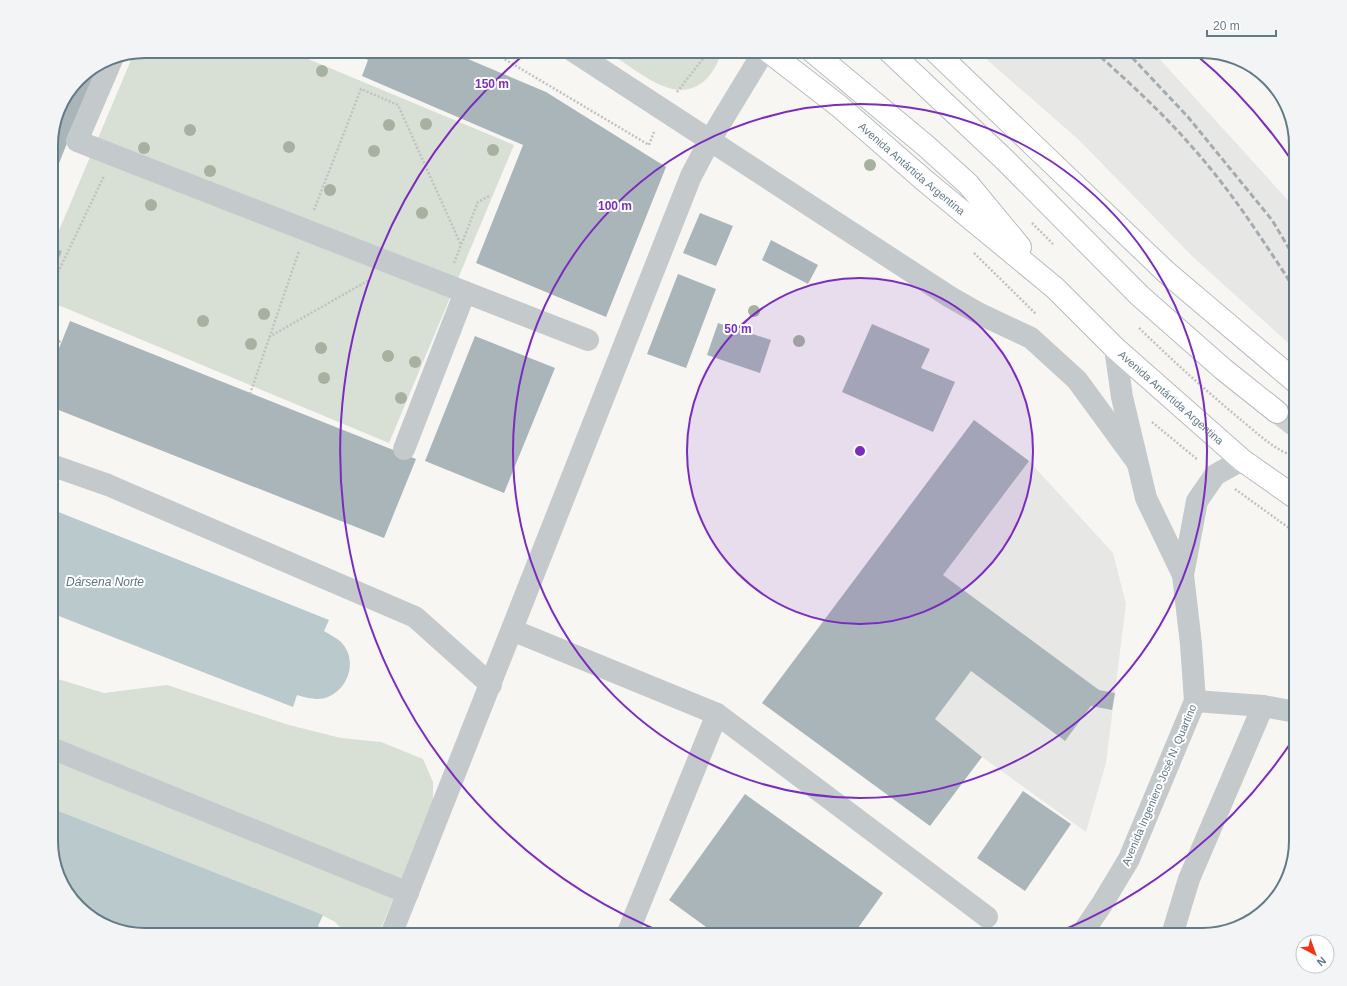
<svg xmlns="http://www.w3.org/2000/svg" width="1347" height="986" font-family="Helvetica,sans-serif">
<style>
.built{fill:#e7e8e6}
.green{fill:#d8dfd4}
.water{fill:#bac9cc}
.building{fill:#aab5b9}
.lines{fill:none;stroke-linecap:round;stroke-linejoin:round}
.highway-tunnel{stroke:#cbd1d3;stroke-width:22;stroke-dasharray:22 11;stroke-linecap:butt}
.major-casing{stroke:#b7bcbf;stroke-width:24}
.highway-casing{stroke:#b8bcbf;stroke-width:24}
.path{stroke:#bfc2c4;stroke-width:2.5;stroke-dasharray:2 2;stroke-linecap:butt}
.minor{stroke:#c4c9cc;stroke-width:22}
.major{stroke:#fff;stroke-width:22}
.highway{stroke:#fff;stroke-width:22}
.rail{stroke:#a4acb1;stroke-width:3;stroke-dasharray:6 3;stroke-linecap:butt}
.tree{fill:#a7b1a1}
.ring{fill:none;stroke:#7b2cbf;stroke-width:2}
.labels{text-anchor:middle;stroke-width:4;stroke-linejoin:round;paint-order:stroke}
.street-label{font-size:11px;fill:#637a87;stroke:#fff}
.water-label{font-size:12px;font-style:italic;fill:#5a767c;stroke:#fff}
.rim{fill:none;stroke:#637a87;stroke-width:2}
.centre{fill:#7b2cbf;stroke:#fff;stroke-width:2}
.ring-label{font-size:12px;text-anchor:middle;font-weight:bold;fill:#7b2cbf;stroke:#fff;stroke-width:4;stroke-linejoin:round;paint-order:stroke}
</style>
<rect width="100%" height="100%" fill="#f7f6f3"/>
<g class="built">
<polygon points="977,51 1158,51 1156,55 1296,209 1296,350 1192,256 1079,140"/>
<polygon points="974,420 1029,461 1113,553 1126,604 1106,763 1086,832 982,757 935,719 817,631"/>
</g>
<g class="green">
<polygon points="145,51 289,51 514,145 389,443 51,302 51,276 62,251 52,247 134,53"/>
<path d="M607 51H721V52C714 79 692 99 663 86 645 79 624 62 607 51Z"/>
<polygon points="51,677 104,693 167,685 289,725 341,738 381,742 423,759 433,782 433,806 378,935 348,935 335,922 322,915 51,808"/>
</g>
<g class="water">
<path d="M51 509 329 620 324 631C329 634 335 637 340 641 358 658 350 688 328 697 318 701 307 698 297 695L293 707 51 613Z"/>
<polygon points="51,808 323,915 318,926 331,935 145,935 88,916 61,883 51,847"/>
</g>
<g class="building">
<polygon points="349,51 449,51 546,92 666,167 606,317 476,263 523,145 362,76 368,60"/>
<polygon points="99,64 51,183 51,139 61,103 83,74"/>
<polygon points="700,213 733,226 716,266 683,253"/>
<polygon points="771,240 818,265 808,284 762,260"/>
<polygon points="51,247 62,251 51,276"/>
<polygon points="678,274 716,289 686,368 647,354"/>
<polygon points="70,321 416,459 384,538 51,407 51,368"/>
<polygon points="718,323 771,340 760,373 707,355"/>
<polygon points="872,324 930,349 921,368 955,382 933,432 842,392"/>
<polygon points="475,336 555,368 504,493 425,461"/>
<polygon points="974,420 1029,461 943,575 1099,690 1115,693 1112,710 1091,706 1065,741 971,671 935,719 982,757 930,826 762,703"/>
<polygon points="1023,791 1071,824 1025,891 977,858"/>
<polygon points="745,794 883,893 853,935 717,935 669,900"/>
</g>
<g class="lines">
<polyline class="highway-tunnel" points="1277,412 1296,427"/>
<defs>
<g id="major">
<path id="s1" d="M768 51 839 106 924 180 1055 288 1115 348 1242 460 1296 498"/>
<polyline points="812,51 926,146 968,184 1020,247"/>
</g>
<g id="highway">
<polyline points="889,51 1005,160 1140,296 1223,369 1277,412"/>
<polyline points="935,51 1166,272 1296,382"/>
</g>
</defs>
<use href="#major" class="major-casing"/>
<use href="#highway" class="highway-casing"/>
<g class="path">
<polyline points="491,51 649,145 654,132"/>
<polyline points="677,92 709,51"/>
<polyline points="314,210 361,89 398,105 461,245"/>
<polyline points="1032,223 1053,244"/>
<polyline points="974,253 1036,314"/>
<polyline points="454,263 478,202 489,196"/>
<polyline points="51,287 104,176"/>
<path d="M1139 328C1172 360 1205 390 1240 419 1255 431 1277 453 1296 456"/>
<polyline points="269,337 369,280"/>
<polyline points="51,339 61,342"/>
<polyline points="250,394 299,251"/>
<polyline points="1152,422 1198,460"/>
<polyline points="1235,489 1296,533"/>
</g>
<g class="minor">
<polyline points="573,51 950,297 980,314 1031,338 1077,380 1137,462"/>
<polyline points="113,57 77,141 588,340"/>
<polyline points="404,449 465,292"/>
<polyline points="51,465 108,485 415,617 491,685"/>
<polyline points="1183,575 1197,501 1215,475 1242,460"/>
<polyline points="512,630 717,714 987,917"/>
<polyline points="1195,701 1263,706 1296,712"/>
<polyline points="51,748 408,893"/>
<polyline points="391,935 691,176 710,140 764,51"/>
<polyline points="627,935 717,714"/>
<polyline points="1081,935 1102,904 1129,859 1195,701 1191,644 1183,575 1146,498 1122,397 1115,348"/>
<polyline points="1172,935 1189,879 1263,706"/>
</g>
<use href="#major" class="major"/>
<use href="#highway" class="highway"/>
<g class="rail">
<path d="M1094 51C1131 84 1168 118 1200 156 1236 198 1266 245 1296 291"/>
<polyline points="1126,51 1188,117 1272,220 1296,260"/>
</g>
</g>
<g class="tree">
<circle cx="322" cy="71" r="6"/>
<circle cx="426" cy="124" r="6"/>
<circle cx="389" cy="125" r="6"/>
<circle cx="190" cy="130" r="6"/>
<circle cx="289" cy="147" r="6"/>
<circle cx="144" cy="148" r="6"/>
<circle cx="493" cy="150" r="6"/>
<circle cx="374" cy="151" r="6"/>
<circle cx="870" cy="165" r="6"/>
<circle cx="210" cy="171" r="6"/>
<circle cx="330" cy="190" r="6"/>
<circle cx="151" cy="205" r="6"/>
<circle cx="422" cy="213" r="6"/>
<circle cx="754" cy="311" r="6"/>
<circle cx="264" cy="314" r="6"/>
<circle cx="203" cy="321" r="6"/>
<circle cx="799" cy="341" r="6"/>
<circle cx="251" cy="344" r="6"/>
<circle cx="321" cy="348" r="6"/>
<circle cx="388" cy="356" r="6"/>
<circle cx="415" cy="362" r="6"/>
<circle cx="324" cy="378" r="6"/>
<circle cx="401" cy="398" r="6"/>
</g>
<circle cx="860" cy="451" r="173" fill="#7b2cbf" fill-opacity=".12"/>
<g class="ring">
<circle cx="860" cy="451" r="173"/>
<circle cx="860" cy="451" r="347"/>
<path d="M1294 738A520 520 0 0 1 1051 935M669 935A520 520 0 0 1 526 53M1194 53A520 520 0 0 1 1294 164"/>
</g>
<g class="labels">
<g class="street-label">
<text dy="4" stroke="none"><textPath href="#s1" startOffset="186">Avenida Antártida Argentina</textPath></text>
<text dy="4" stroke="none"><textPath href="#s1" startOffset="532">Avenida Antártida Argentina</textPath></text>
<text transform="translate(1159 785) rotate(-67)" y="4">Avenida Ingeniero José N. Quartino</text>
</g>
<g class="water-label">
<text x="105" y="586">Dársena Norte</text>
</g>
</g>
<path d="M0 0H1347V986H0ZM145 58H1202A87 87 0 0 1 1289 145V841A87 87 0 0 1 1202 928H145A87 87 0 0 1 58 841V145A87 87 0 0 1 145 58Z" fill="#f3f4f5" fill-rule="evenodd"/>
<path class="rim" d="M145 58H1202A87 87 0 0 1 1289 145V841A87 87 0 0 1 1202 928H145A87 87 0 0 1 58 841V145A87 87 0 0 1 145 58Z"/>
<circle cx="860" cy="451" r="6" class="centre"/>
<g class="ring-label">
<text x="492" y="88">150 m</text>
<text x="615" y="210">100 m</text>
<text x="738" y="333">50 m</text>
</g>
<g transform="translate(1315 954) rotate(139)"><circle r="19" fill="#ffffff" stroke="#c1cacf"/>
<path d="M0-3L7 15L0 10L-7 15Z" fill="#f33516"/>
<text y="-6" font-size="11" font-weight="bold" text-anchor="middle" fill="#637a87">N</text>
</g>
<path d="M1207 30v6h69v-6" fill="none" stroke="#637a87" stroke-width="2"/>
<text x="1213" y="30" font-size="12" fill="#637a87" stroke="#ffffff" stroke-width="3" paint-order="stroke">20 m</text>
</svg>
